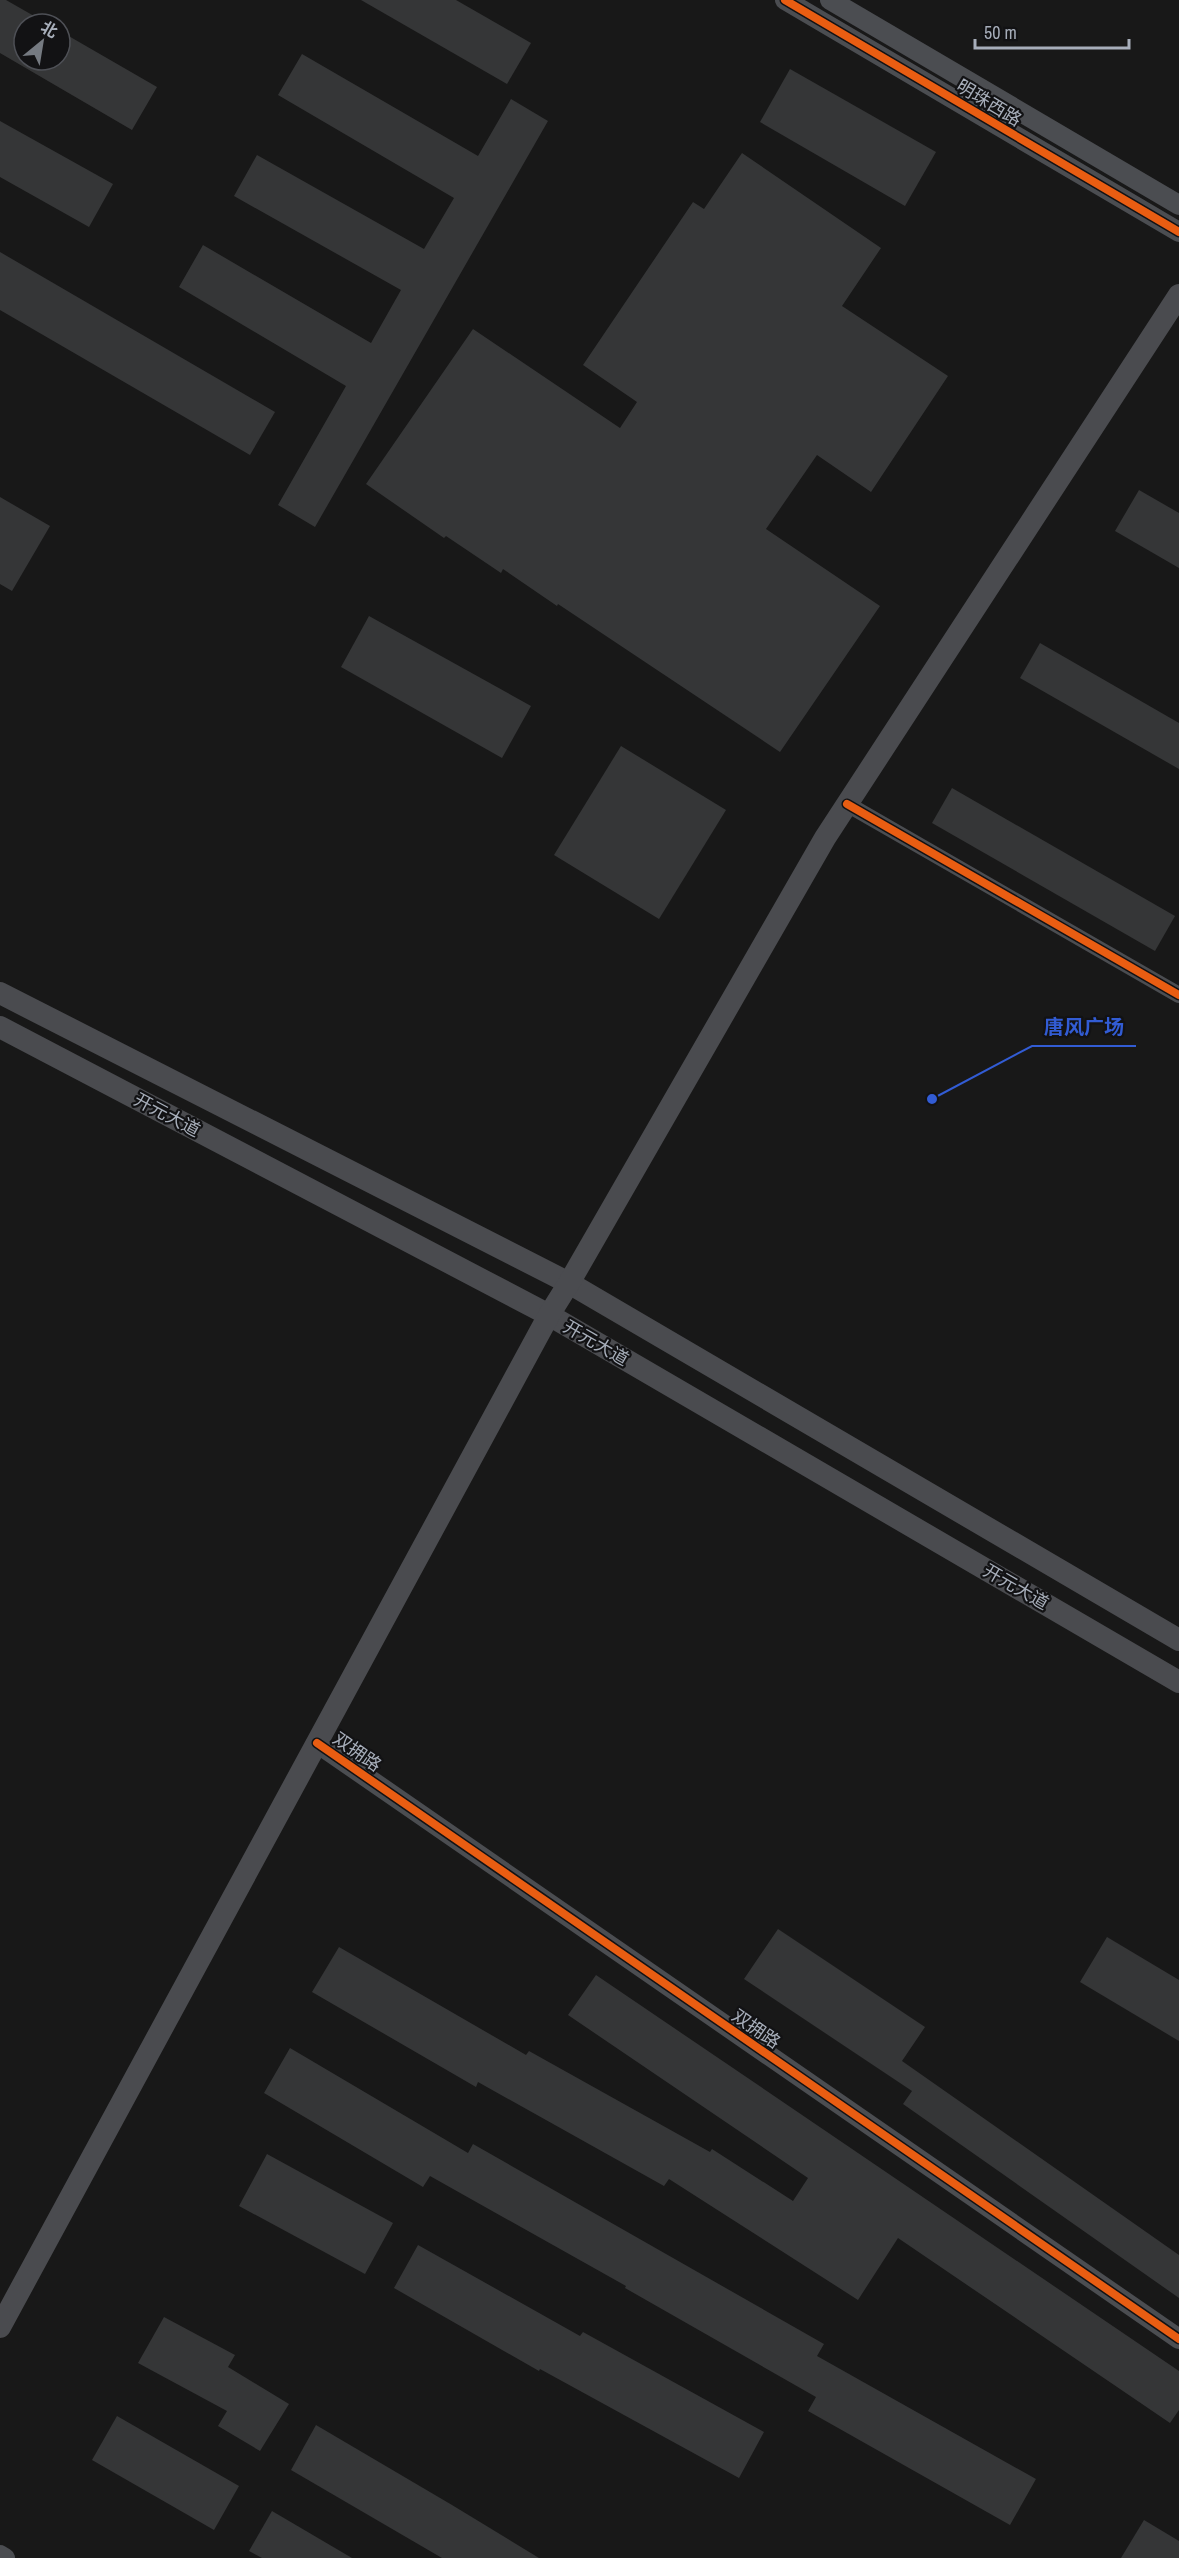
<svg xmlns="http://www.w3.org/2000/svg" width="1179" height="2558" font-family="'Archivo Narrow','Noto Sans SC',sans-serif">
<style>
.building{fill:#353637}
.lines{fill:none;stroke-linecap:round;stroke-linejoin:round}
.minor{stroke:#4b4d51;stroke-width:16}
.tertiary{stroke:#4b4d51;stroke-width:20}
.secondary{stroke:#4a4b4f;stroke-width:22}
.cycleway-casing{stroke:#121214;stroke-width:11}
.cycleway{stroke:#e95d12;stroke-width:8}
.labels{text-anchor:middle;stroke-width:4.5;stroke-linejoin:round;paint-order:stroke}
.street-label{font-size:18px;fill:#a7aeba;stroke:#121214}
.leader{fill:none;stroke:#325cd4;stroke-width:2}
.callout-dot{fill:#325cd4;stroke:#121214;stroke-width:2}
.callout-label{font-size:20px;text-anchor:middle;font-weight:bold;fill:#325cd4;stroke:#121214;stroke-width:4.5;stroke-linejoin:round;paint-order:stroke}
</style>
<rect width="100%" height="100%" fill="#181818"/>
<g class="building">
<polygon points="0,0 6,0 48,24 24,24 24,60 60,60 60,31 157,87 132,130 0,53"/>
<polygon points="361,0 456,0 531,43 507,84"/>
<polygon points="302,54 478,156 511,99 548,121 315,527 278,505 346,386 179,287 203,245 371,343 401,290 234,196 257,155 424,249 454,198 278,95"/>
<polygon points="790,69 936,152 905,206 760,122"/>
<polygon points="0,121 113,184 89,227 0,177"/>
<polygon points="742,153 881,248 842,306 948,376 871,492 817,455 766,529 880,606 780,752 558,604 557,606 503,569 501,573 446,536 444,538 366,484 473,329 620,428 637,402 583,365 693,202 704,209"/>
<polygon points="0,252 275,412 250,455 0,310"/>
<polygon points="1139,490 1179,513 1179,568 1115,531"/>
<polygon points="0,497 50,526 12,591 0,584"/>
<polygon points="369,616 531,706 502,758 341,667"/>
<polygon points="1040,643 1179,723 1179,769 1020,678"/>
<polygon points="621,746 726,810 659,919 554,855"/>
<polygon points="952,788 1175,916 1155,951 932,823"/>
<polygon points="778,1929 925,2027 902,2061 1179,2255 1179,2298 903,2104 912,2091 744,1979"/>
<polygon points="1107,1937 1179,1980 1179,2041 1080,1982"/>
<polygon points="339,1947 526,2055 529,2051 710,2152 712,2149 793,2201 808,2178 568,2015 596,1975 1179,2371 1179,2410 1170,2423 898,2238 858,2300 669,2179 664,2186 478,2082 476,2087 312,1992"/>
<polygon points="290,2048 468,2153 473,2144 824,2344 817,2356 1036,2479 1010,2525 808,2411 816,2397 625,2288 626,2286 430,2176 423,2187 264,2093"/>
<polygon points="267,2154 393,2223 365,2274 239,2206"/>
<polygon points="418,2245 580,2336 583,2332 764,2432 739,2478 540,2369 539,2371 394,2288"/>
<polygon points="164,2317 235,2355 228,2367 289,2404 260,2451 218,2426 227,2411 138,2363"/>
<polygon points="117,2416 239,2486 214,2530 92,2460"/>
<polygon points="316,2425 452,2505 539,2558 442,2558 291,2470"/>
<polygon points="272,2511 352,2558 262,2558 249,2551"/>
<polygon points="1144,2520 1179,2541 1179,2558 1121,2558"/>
</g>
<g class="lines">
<polyline class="minor" points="847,804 1179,995"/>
<g class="tertiary">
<polyline points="785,0 1179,232"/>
<polyline points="830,0 1179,205"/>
<polyline points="317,1743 1179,2339"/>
<polyline points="0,2555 5,2558"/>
</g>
<g class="secondary">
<polyline points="0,993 569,1283 1179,1640"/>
<polyline points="0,1027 549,1315 1179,1682"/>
<polyline points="0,2327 549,1315 569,1283 825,838 1179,295"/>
</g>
<defs>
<g id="cycleway">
<polyline points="785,0 1179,232"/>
<polyline points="847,804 1179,995"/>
<polyline points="317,1743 1179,2339"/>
</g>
</defs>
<use href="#cycleway" class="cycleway-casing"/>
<use href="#cycleway" class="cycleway"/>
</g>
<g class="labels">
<g class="street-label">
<text transform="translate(989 103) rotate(31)" y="6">明珠西路</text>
<text transform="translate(167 1115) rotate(28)" y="6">开元大道</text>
<text transform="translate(596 1343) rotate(30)" y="6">开元大道</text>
<text transform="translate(1016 1587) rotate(30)" y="6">开元大道</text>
<text transform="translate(357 1752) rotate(35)" y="6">双拥路</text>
<text transform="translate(756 2029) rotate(35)" y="6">双拥路</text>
</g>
</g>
<path class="leader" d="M932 1099L1032 1046H1136"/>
<circle class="callout-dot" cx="932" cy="1099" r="6"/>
<g class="callout-label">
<text x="1084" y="1034">唐风广场</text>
</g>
<g transform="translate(42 42) rotate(30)"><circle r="28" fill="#121214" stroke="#4e5056" stroke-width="1.5"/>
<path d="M0-4.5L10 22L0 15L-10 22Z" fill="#757a81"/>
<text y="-9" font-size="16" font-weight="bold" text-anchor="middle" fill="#a7aeba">北</text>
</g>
<path d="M975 39v9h154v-9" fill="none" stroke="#a7aeba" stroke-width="3"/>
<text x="984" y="39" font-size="18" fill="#a7aeba" stroke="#121214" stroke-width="4.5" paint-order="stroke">50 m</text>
</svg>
